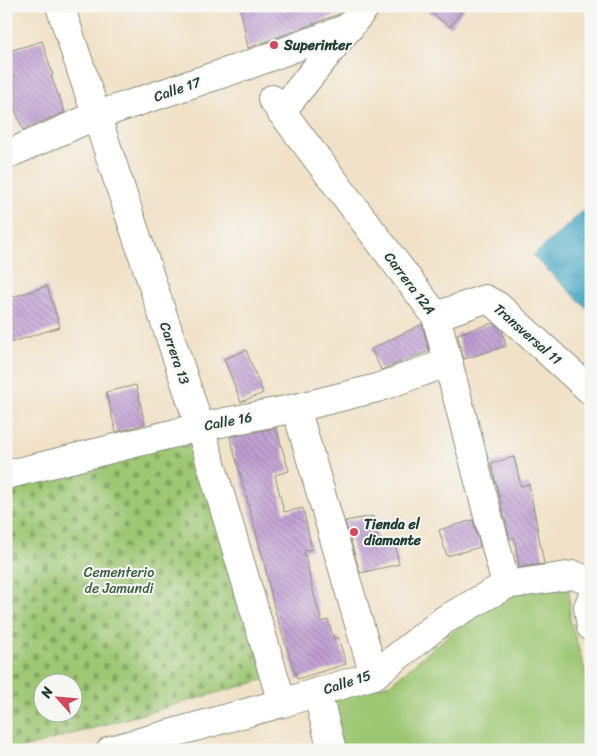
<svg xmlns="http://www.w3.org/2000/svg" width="597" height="756" font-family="Sriracha,sans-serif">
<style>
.green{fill:#9ec773;stroke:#5e8254}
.cemetery{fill:url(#cemetery-stones);stroke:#5e8254;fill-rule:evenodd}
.water{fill:url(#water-ripples);stroke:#32727c}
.building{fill:url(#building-back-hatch)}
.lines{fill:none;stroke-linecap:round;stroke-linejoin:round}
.minor-casing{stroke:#888f7d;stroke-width:30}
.minor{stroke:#fff;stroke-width:28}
.poi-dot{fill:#d1495b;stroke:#f6f6f2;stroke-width:2}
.labels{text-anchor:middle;stroke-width:4;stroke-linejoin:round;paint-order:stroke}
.poi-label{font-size:14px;font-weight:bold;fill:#1f3d34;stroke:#f6f6f2;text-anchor:start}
.street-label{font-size:14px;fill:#1f3d34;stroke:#f6f6f2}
.park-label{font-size:14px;fill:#3f6044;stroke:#f6f6f2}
</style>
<defs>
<pattern id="cemetery-stones" width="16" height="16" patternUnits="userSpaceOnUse" patternTransform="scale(1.25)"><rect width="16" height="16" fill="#9ec773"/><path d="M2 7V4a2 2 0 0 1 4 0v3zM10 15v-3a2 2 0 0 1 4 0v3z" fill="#80a35f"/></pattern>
<pattern id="water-ripples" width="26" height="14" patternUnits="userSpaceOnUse" patternTransform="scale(1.25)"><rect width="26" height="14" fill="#45a8c5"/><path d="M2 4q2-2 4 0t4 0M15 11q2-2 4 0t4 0" fill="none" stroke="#398aa1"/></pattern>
<pattern id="building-back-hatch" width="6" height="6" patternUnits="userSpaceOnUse" patternTransform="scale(1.25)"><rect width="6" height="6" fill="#bf9dd2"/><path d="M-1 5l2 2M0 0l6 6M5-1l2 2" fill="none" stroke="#9b81ab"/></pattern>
</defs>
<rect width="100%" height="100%" fill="#f6f6f2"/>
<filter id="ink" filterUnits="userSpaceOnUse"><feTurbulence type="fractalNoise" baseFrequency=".02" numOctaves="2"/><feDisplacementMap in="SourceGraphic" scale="10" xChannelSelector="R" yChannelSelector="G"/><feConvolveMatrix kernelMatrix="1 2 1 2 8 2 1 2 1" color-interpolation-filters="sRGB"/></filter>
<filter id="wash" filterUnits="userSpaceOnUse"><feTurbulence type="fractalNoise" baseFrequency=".0096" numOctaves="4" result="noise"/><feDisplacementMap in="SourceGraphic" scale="20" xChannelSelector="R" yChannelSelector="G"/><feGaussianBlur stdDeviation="1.12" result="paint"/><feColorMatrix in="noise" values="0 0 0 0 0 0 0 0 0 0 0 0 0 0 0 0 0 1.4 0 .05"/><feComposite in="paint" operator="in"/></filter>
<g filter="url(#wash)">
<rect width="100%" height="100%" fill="#f1e1c6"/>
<polygon class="green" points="569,581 570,620 591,690 591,750 342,750 330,699 390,684 505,589"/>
<path class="cemetery" d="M192 429 266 679 16 750H6V481ZM42 684H72V714H42Z"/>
<polygon class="water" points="591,204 591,312 533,256"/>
<g id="blocks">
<g class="building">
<polygon points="240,6 346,6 339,14 248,48"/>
<polygon points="422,6 466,6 450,27"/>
<polygon points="42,41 53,75 51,76 65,112 23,130 6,87 6,52"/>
<polygon points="47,286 60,327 6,344 6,299"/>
<polygon points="493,323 502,330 506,346 464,359 457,334"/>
<polygon points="422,324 429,351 381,370 371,349"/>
<polygon points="246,350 263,393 241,402 224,359"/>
<polygon points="136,385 145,424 116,432 106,392"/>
<polygon points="276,428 289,471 275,475 284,512 303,508 312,549 304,551 313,591 322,622 328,620 334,639 338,637 346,664 297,679 274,608 264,562 230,437"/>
<polygon points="514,457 521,486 529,484 544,564 519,567 514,537 510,539 491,463"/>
<polygon points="373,516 378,542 394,539 399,564 360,573 345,521"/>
<polygon points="473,520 480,547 447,556 439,530"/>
</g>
</g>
</g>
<g filter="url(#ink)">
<use href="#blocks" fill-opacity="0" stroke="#888f7d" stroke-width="1"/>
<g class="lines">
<defs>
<g id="minor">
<polyline points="60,6 200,427 282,703"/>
<polyline points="272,99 436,316 506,585"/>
<polyline points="281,112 366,6"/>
<polyline points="6,155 95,116 251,64 350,27"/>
<polyline points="436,316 485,299 498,306 591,391"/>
<polyline points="296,408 374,675"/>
<polyline points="6,475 200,427 296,408 377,388 449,362"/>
<polyline points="591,600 588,607 591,627"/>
<polyline points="317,692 332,750"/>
<polyline points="111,750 282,703 374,675 444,620 506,585 574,575 591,582"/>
</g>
</defs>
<use href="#minor" class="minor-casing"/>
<use href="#minor" class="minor"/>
</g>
</g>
<g class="poi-dot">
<circle cx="274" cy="45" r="5"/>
<circle cx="354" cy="532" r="5"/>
</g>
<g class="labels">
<g class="poi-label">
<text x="284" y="50">Superinter</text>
<text x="364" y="529">Tienda el<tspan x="364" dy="16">diamante</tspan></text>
</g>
<g class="street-label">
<text transform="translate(177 89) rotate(-19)" y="5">Calle 17</text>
<text transform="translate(410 283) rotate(53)" y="5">Carrera 12A</text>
<text transform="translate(528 334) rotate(41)" y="5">Transversal 11</text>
<text transform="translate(175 353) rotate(71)" y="5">Carrera 13</text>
<text transform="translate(228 421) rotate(-11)" y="5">Calle 16</text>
<text transform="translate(347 682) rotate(-18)" y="5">Calle 15</text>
</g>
<g class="park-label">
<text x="119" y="577">Cementerio<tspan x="119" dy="16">de Jamundi</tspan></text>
</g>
</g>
<rect width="597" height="756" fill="none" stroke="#f6f6f2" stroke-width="25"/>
<g transform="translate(58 698) rotate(297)"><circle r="24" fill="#f6f6f2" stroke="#a0aca6"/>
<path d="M0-4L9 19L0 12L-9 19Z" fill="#d1495b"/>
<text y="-8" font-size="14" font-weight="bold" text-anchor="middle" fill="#1f3d34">N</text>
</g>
</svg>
